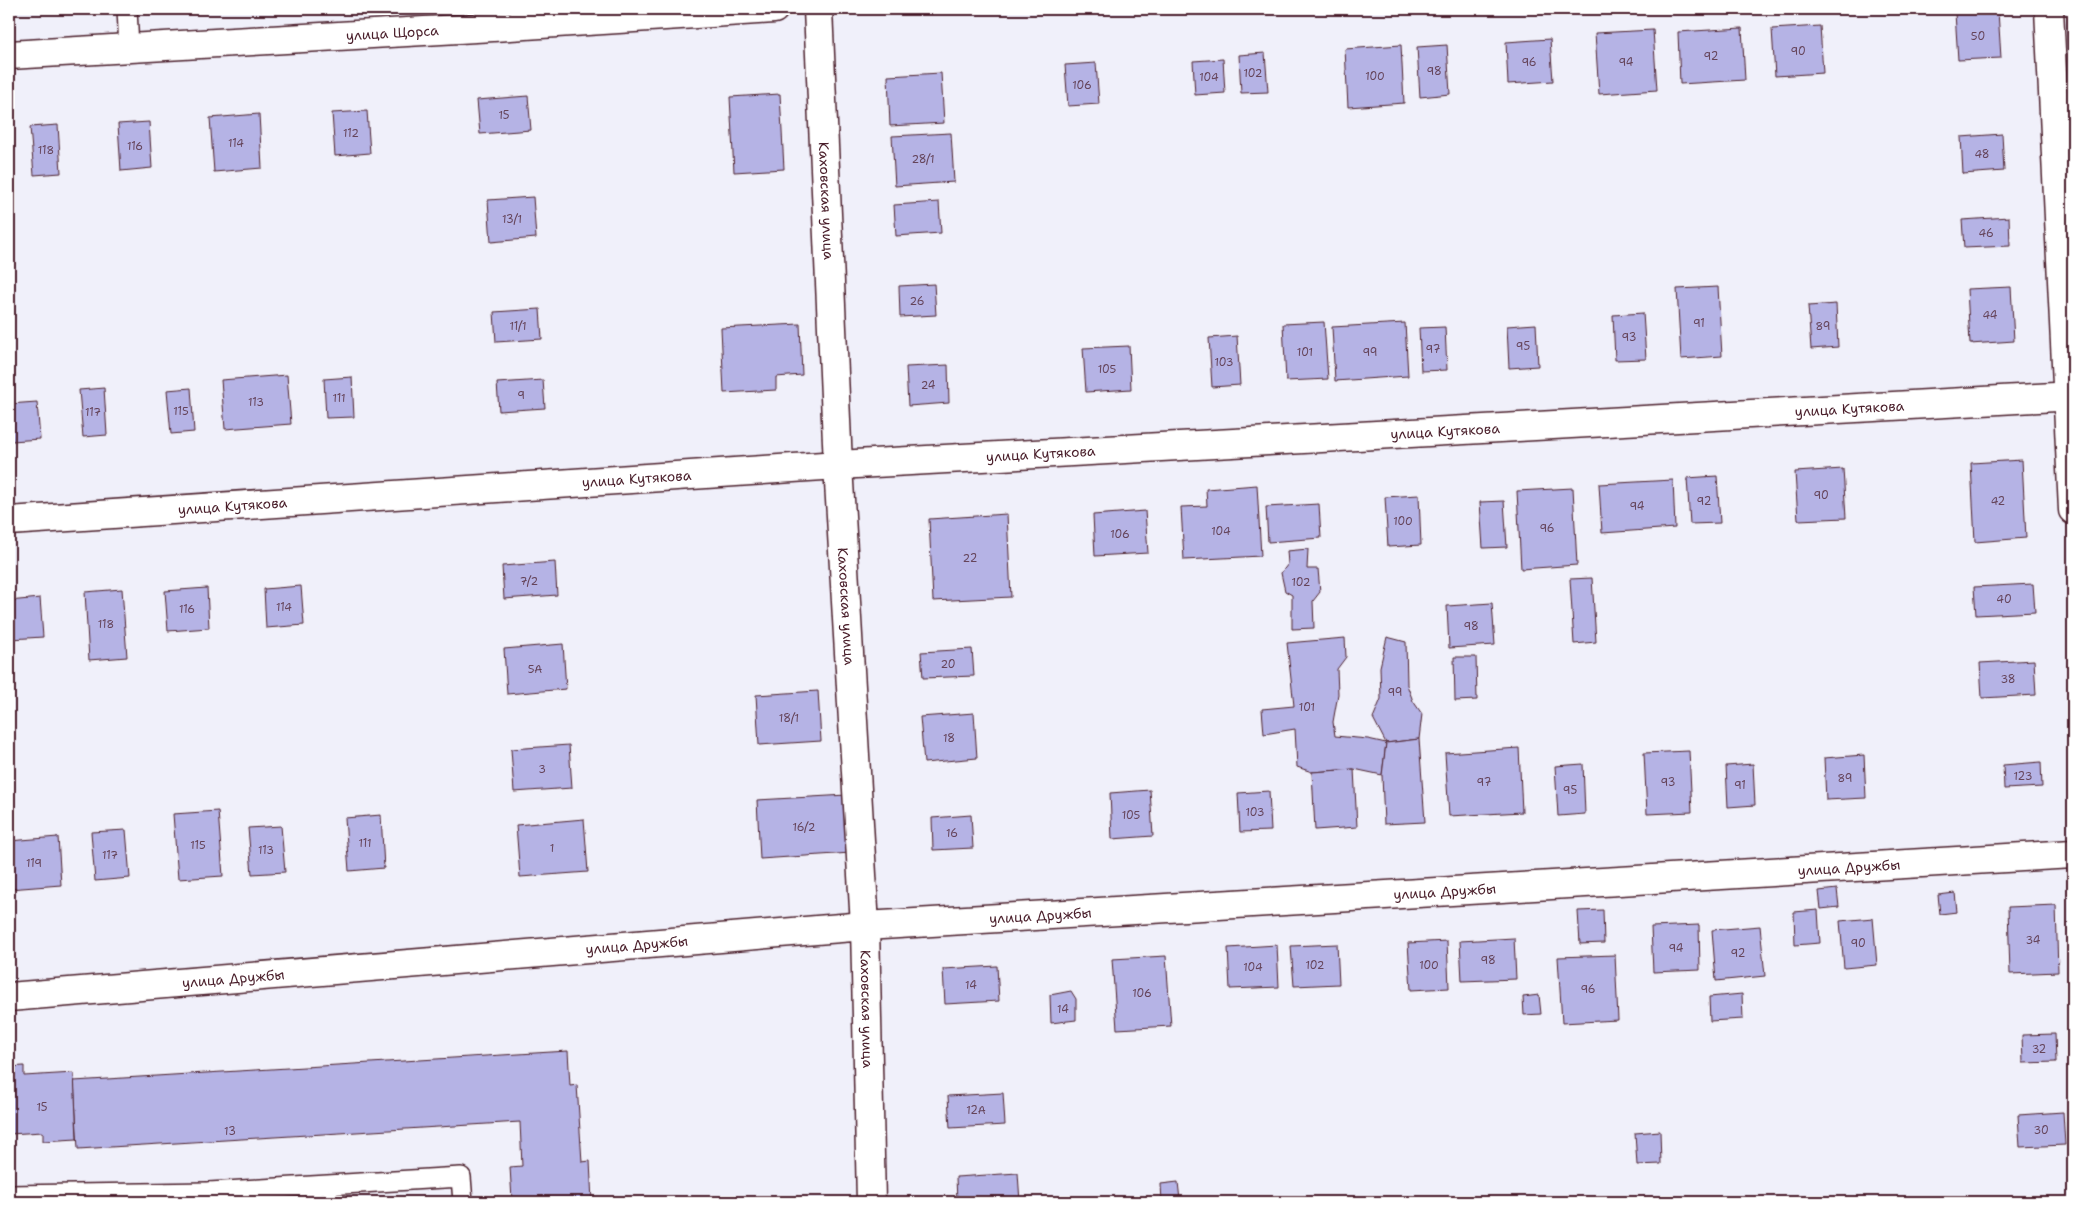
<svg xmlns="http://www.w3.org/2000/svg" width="2082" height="1211" font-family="'Shantell Sans',sans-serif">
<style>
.building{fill:#b5b3e5;stroke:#4a1f2b}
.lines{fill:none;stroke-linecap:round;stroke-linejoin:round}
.lane-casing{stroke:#4a1f2b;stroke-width:22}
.street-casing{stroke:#4a1f2b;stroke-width:31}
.secondary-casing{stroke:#4a1f2b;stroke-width:31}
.lane{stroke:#fff;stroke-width:19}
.street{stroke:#fff;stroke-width:28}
.secondary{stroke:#fff;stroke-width:28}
.labels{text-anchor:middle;stroke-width:5;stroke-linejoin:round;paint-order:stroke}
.number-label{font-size:11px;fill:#65445a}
.street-label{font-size:14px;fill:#4a1f2b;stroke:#fff}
</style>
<rect width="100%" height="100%" fill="#f0f0fa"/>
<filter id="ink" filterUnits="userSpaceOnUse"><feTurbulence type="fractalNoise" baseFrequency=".02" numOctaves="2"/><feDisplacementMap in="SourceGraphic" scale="10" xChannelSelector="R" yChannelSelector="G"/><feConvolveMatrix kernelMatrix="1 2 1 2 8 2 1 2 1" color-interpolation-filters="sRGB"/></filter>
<g filter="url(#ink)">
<g class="building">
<polygon points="1998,11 2001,58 1958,60 1955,13"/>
<polygon points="1820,26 1823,73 1775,76 1772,29"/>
<polygon points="1742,28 1745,80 1680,84 1678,32"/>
<polygon points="1653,30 1657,90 1599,94 1595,33"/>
<polygon points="1550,39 1553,81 1508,84 1506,42"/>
<polygon points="1401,45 1404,103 1348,107 1345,49"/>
<polygon points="1447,45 1450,94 1420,97 1417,47"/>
<polygon points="1265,53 1268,92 1241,93 1239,55"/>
<polygon points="1223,59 1225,93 1195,95 1193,61"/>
<polygon points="1096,63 1099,104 1068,106 1065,65"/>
<polygon points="941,73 944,123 890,126 888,76"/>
<polygon points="780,94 784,169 734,172 730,97"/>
<polygon points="528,96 531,130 480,134 477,100"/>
<polygon points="367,111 370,153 335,156 332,113"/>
<polygon points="259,114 262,168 214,172 210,118"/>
<polygon points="149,122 152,168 121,171 118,124"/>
<polygon points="58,125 61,173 34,175 30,127"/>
<polygon points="951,133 954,182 895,186 892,136"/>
<polygon points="2002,134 2004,171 1963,174 1961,137"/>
<polygon points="533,197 536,238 491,242 488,200"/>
<polygon points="939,202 941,233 896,236 894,205"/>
<polygon points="2009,217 2010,246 1964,248 1962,220"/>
<polygon points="934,284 936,315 900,317 899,286"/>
<polygon points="1718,287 1722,356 1681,359 1677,289"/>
<polygon points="2011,287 2014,341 1970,344 1967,289"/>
<polygon points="1836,304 1838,347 1811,349 1808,306"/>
<polygon points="540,309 542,339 496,342 494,312"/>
<polygon points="1643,313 1646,359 1615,360 1613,315"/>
<polygon points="1324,322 1328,379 1286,381 1283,324"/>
<polygon points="1405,323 1408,376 1335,381 1332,327"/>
<polygon points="800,324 802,375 776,377 776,390 724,393 721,328"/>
<polygon points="1536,324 1538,366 1509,368 1507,326"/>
<polygon points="1445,327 1447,370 1421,371 1419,328"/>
<polygon points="1237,336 1240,385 1212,387 1209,338"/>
<polygon points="1129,346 1131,389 1086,392 1083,348"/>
<polygon points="948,365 949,403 908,406 906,367"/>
<polygon points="287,375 291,424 225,429 221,380"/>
<polygon points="352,377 354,417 326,418 324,379"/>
<polygon points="543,380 545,408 499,411 497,383"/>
<polygon points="104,388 107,435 83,437 79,390"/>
<polygon points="191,388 194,432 171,434 167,390"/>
<polygon points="37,402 40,439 12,441 9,404"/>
<polygon points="2022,460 2026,538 1975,542 1971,463"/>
<polygon points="1843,469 1846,518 1798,520 1795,472"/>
<polygon points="1717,476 1720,523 1690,524 1687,478"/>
<polygon points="1673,480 1675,528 1602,533 1599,484"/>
<polygon points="1257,485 1261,556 1184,560 1181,507 1207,506 1206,489"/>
<polygon points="1573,488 1577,565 1521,569 1517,491"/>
<polygon points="1419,495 1421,545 1388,547 1385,497"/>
<polygon points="1504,501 1507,547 1483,548 1480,502"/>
<polygon points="1319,504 1321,538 1268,542 1266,507"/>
<polygon points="1145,511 1148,553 1095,556 1093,515"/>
<polygon points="1007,514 1011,597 933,601 929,519"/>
<polygon points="1308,549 1307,569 1318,569 1320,592 1313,601 1314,628 1292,629 1292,595 1285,591 1281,573 1288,564 1287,551"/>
<polygon points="555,562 557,595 504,599 502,566"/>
<polygon points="1592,578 1596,642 1574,644 1570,579"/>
<polygon points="2033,584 2035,612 1976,615 1974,587"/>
<polygon points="301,586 304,625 266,628 264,589"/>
<polygon points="207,588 209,628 168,631 165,591"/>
<polygon points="122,589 127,657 89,660 85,592"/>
<polygon points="40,598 43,637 11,639 9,601"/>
<polygon points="1492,603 1495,645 1449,648 1447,606"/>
<polygon points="1387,637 1406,642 1407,685 1413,701 1422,714 1419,739 1386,743 1373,718 1381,699 1380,667"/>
<polygon points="1345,638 1346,657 1337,669 1338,694 1333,722 1335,736 1368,739 1386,743 1382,775 1354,769 1312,772 1297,767 1295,729 1264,734 1262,709 1294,706 1287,643"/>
<polygon points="563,644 566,689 507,694 504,649"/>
<polygon points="972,649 974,676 923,678 921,652"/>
<polygon points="1454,657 1476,657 1477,700 1455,701"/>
<polygon points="2034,660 2036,695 1982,698 1980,663"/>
<polygon points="818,691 821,741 759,745 756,695"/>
<polygon points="974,713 977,758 924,763 920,717"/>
<polygon points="1419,739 1425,822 1384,824 1382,775 1386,743"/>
<polygon points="569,745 572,788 514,792 511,749"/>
<polygon points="1519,748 1522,812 1449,816 1445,753"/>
<polygon points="1689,751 1692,812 1647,814 1644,753"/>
<polygon points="1864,755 1866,798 1826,800 1824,758"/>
<polygon points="2041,762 2042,787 2004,789 2003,765"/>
<polygon points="1583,764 1585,814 1558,816 1555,766"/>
<polygon points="1753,764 1755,805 1728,807 1726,766"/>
<polygon points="1354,769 1357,827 1315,830 1312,772"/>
<polygon points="1150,790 1153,836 1112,839 1110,793"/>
<polygon points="1269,791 1271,831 1240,832 1238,793"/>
<polygon points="847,795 851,853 760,859 757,800"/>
<polygon points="218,811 223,876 178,879 173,814"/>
<polygon points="381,815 384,868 349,871 345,818"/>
<polygon points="971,815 973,848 933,850 932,818"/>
<polygon points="584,819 588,872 520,877 516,825"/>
<polygon points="281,826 285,872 252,874 248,828"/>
<polygon points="126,830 130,878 95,881 91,832"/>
<polygon points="58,837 61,885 9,889 9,841"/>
<polygon points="1837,889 1839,907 1821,909 1819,891"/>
<polygon points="1955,893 1957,912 1940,914 1938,895"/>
<polygon points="2056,905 2058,972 2010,974 2008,907"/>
<polygon points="1603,910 1604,943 1580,944 1578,911"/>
<polygon points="1818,910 1820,943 1795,945 1794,912"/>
<polygon points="1873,918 1877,965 1844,968 1840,921"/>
<polygon points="1699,925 1700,970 1653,972 1651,927"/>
<polygon points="1760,926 1765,976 1716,981 1712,930"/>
<polygon points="1514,938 1516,979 1462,981 1460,941"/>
<polygon points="1447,941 1449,988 1411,990 1408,943"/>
<polygon points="1337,944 1339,984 1294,986 1291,946"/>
<polygon points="1277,945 1279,987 1230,989 1228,948"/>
<polygon points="1615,955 1618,1020 1562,1023 1558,957"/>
<polygon points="1166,956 1171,1026 1117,1029 1112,959"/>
<polygon points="997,966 999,1001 945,1004 943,969"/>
<polygon points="1071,991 1076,999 1076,1020 1051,1023 1050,995"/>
<polygon points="1742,994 1743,1019 1710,1021 1709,997"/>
<polygon points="1539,995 1541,1014 1524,1015 1523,997"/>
<polygon points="2055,1034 2056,1062 2023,1063 2022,1035"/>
<polygon points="568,1051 570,1086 577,1085 582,1162 590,1161 592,1202 505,1202 505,1200 512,1200 510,1167 522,1166 520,1122 78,1149 74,1081"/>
<polygon points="24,1066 24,1076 74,1073 77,1139 43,1141 43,1132 9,1134 9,1067"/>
<polygon points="1003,1093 1005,1125 950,1128 948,1096"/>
<polygon points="2063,1112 2065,1145 2020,1147 2018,1115"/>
<polygon points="1660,1131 1661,1164 1637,1165 1635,1133"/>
<polygon points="1018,1173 1020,1202 957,1202 956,1177"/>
<polygon points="1178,1182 1180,1200 1162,1202 1161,1184"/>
</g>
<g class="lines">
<defs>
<g id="lane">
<polyline points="127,9 129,48"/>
<polyline points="209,1192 461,1177 463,1202"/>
<polyline points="9,1195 209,1192 210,1202"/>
</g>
<g id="street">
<path id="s1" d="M818 9 838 465 865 926 2073 854"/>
<polyline points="2049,9 2073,510"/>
<path id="s2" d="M9 55 510 26 774 9"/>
<path id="s3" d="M9 521 838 465 2073 396"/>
</g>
<g id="secondary">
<path id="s4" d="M9 997 865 926 871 1202"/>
</g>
</defs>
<use href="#lane" class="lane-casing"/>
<use href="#street" class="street-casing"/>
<use href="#secondary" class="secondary-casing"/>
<use href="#lane" class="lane"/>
<use href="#street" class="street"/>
<use href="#secondary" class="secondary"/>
</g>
</g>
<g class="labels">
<g class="number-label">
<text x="1978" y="40">50</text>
<text x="1798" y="55">90</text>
<text x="1711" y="60">92</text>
<text x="1529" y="66">96</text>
<text x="1626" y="66">94</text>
<text x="1434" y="75">98</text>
<text x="1253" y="77">102</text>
<text x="1375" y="80">100</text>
<text x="1209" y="81">104</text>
<text x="1082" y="89">106</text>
<text x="504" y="119">15</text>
<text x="351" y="137">112</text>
<text x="236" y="147">114</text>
<text x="135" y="150">116</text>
<text x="46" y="154">118</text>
<text x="1982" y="158">48</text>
<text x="923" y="163">28/1</text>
<text x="512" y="223">13/1</text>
<text x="1986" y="237">46</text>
<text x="917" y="305">26</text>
<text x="1990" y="319">44</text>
<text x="1699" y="327">91</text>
<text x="518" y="330">11/1</text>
<text x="1823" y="330">89</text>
<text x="1629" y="341">93</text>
<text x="1523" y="350">95</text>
<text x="1433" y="353">97</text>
<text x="1305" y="356">101</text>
<text x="1370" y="356">99</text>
<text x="1224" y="366">103</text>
<text x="1107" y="373">105</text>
<text x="928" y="389">24</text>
<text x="521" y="399">9</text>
<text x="339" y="402">111</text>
<text x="256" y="406">113</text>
<text x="181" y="415">115</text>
<text x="93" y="416">117</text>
<text x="1821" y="499">90</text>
<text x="1704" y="505">92</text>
<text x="1998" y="505">42</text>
<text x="1637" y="510">94</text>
<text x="1403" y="525">100</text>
<text x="1547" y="532">96</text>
<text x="1221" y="535">104</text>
<text x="1120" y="538">106</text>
<text x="970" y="562">22</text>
<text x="529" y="585">7/2</text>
<text x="1301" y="586">102</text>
<text x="2004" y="603">40</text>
<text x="284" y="611">114</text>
<text x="187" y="613">116</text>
<text x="106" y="628">118</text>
<text x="1471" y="630">98</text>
<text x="948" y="668">20</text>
<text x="535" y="673">5А</text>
<text x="2008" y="683">38</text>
<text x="1395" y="696">99</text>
<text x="1307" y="711">101</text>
<text x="789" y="722">18/1</text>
<text x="949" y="742">18</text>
<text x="542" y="773">3</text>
<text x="2023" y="780">123</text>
<text x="1845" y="782">89</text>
<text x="1484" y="786">97</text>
<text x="1668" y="786">93</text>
<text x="1740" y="789">91</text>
<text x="1570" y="794">95</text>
<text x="1255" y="816">103</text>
<text x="1131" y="819">105</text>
<text x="804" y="831">16/2</text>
<text x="952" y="837">16</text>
<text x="365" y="847">111</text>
<text x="198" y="849">115</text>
<text x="552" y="852">1</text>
<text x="266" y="854">113</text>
<text x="110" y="859">117</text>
<text x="34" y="867">119</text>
<text x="2033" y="944">34</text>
<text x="1858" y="947">90</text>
<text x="1676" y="952">94</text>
<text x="1738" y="957">92</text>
<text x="1488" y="964">98</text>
<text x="1315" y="969">102</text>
<text x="1429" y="969">100</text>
<text x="1253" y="971">104</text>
<text x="971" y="989">14</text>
<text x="1588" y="993">96</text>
<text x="1142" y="997">106</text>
<text x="1063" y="1013">14</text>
<text x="2039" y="1053">32</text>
<text x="42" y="1111">15</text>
<text x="976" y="1114">12А</text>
<text x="2041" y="1134">30</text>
<text x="230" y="1135">13</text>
</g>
<g class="street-label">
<text dy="5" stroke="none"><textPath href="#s2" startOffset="384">улица Щорса</textPath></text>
<text dy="5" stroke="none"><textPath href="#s1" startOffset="192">Каховская улица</textPath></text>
<text dy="5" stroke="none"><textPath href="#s3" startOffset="1844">улица Кутякова</textPath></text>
<text dy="5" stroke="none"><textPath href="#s3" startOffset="1439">улица Кутякова</textPath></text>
<text dy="5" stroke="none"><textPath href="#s3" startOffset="1034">улица Кутякова</textPath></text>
<text dy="5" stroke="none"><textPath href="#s3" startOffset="629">улица Кутякова</textPath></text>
<text dy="5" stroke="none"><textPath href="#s3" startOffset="224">улица Кутякова</textPath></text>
<text dy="5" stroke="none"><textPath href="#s1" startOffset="598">Каховская улица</textPath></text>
<text dy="5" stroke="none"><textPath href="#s1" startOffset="1904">улица Дружбы</textPath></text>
<text dy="5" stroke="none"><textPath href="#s1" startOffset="1499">улица Дружбы</textPath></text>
<text dy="5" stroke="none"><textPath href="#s1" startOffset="1094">улица Дружбы</textPath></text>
<text dy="5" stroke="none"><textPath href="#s4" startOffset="630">улица Дружбы</textPath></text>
<text dy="5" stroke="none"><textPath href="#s4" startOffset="225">улица Дружбы</textPath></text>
<text dy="5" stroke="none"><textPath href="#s4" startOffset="942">Каховская улица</textPath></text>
</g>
</g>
<rect width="2082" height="1211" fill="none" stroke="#fff" stroke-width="30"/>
<rect x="15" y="15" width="2052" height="1181" fill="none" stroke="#4a1f2b" stroke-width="2" filter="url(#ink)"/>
</svg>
